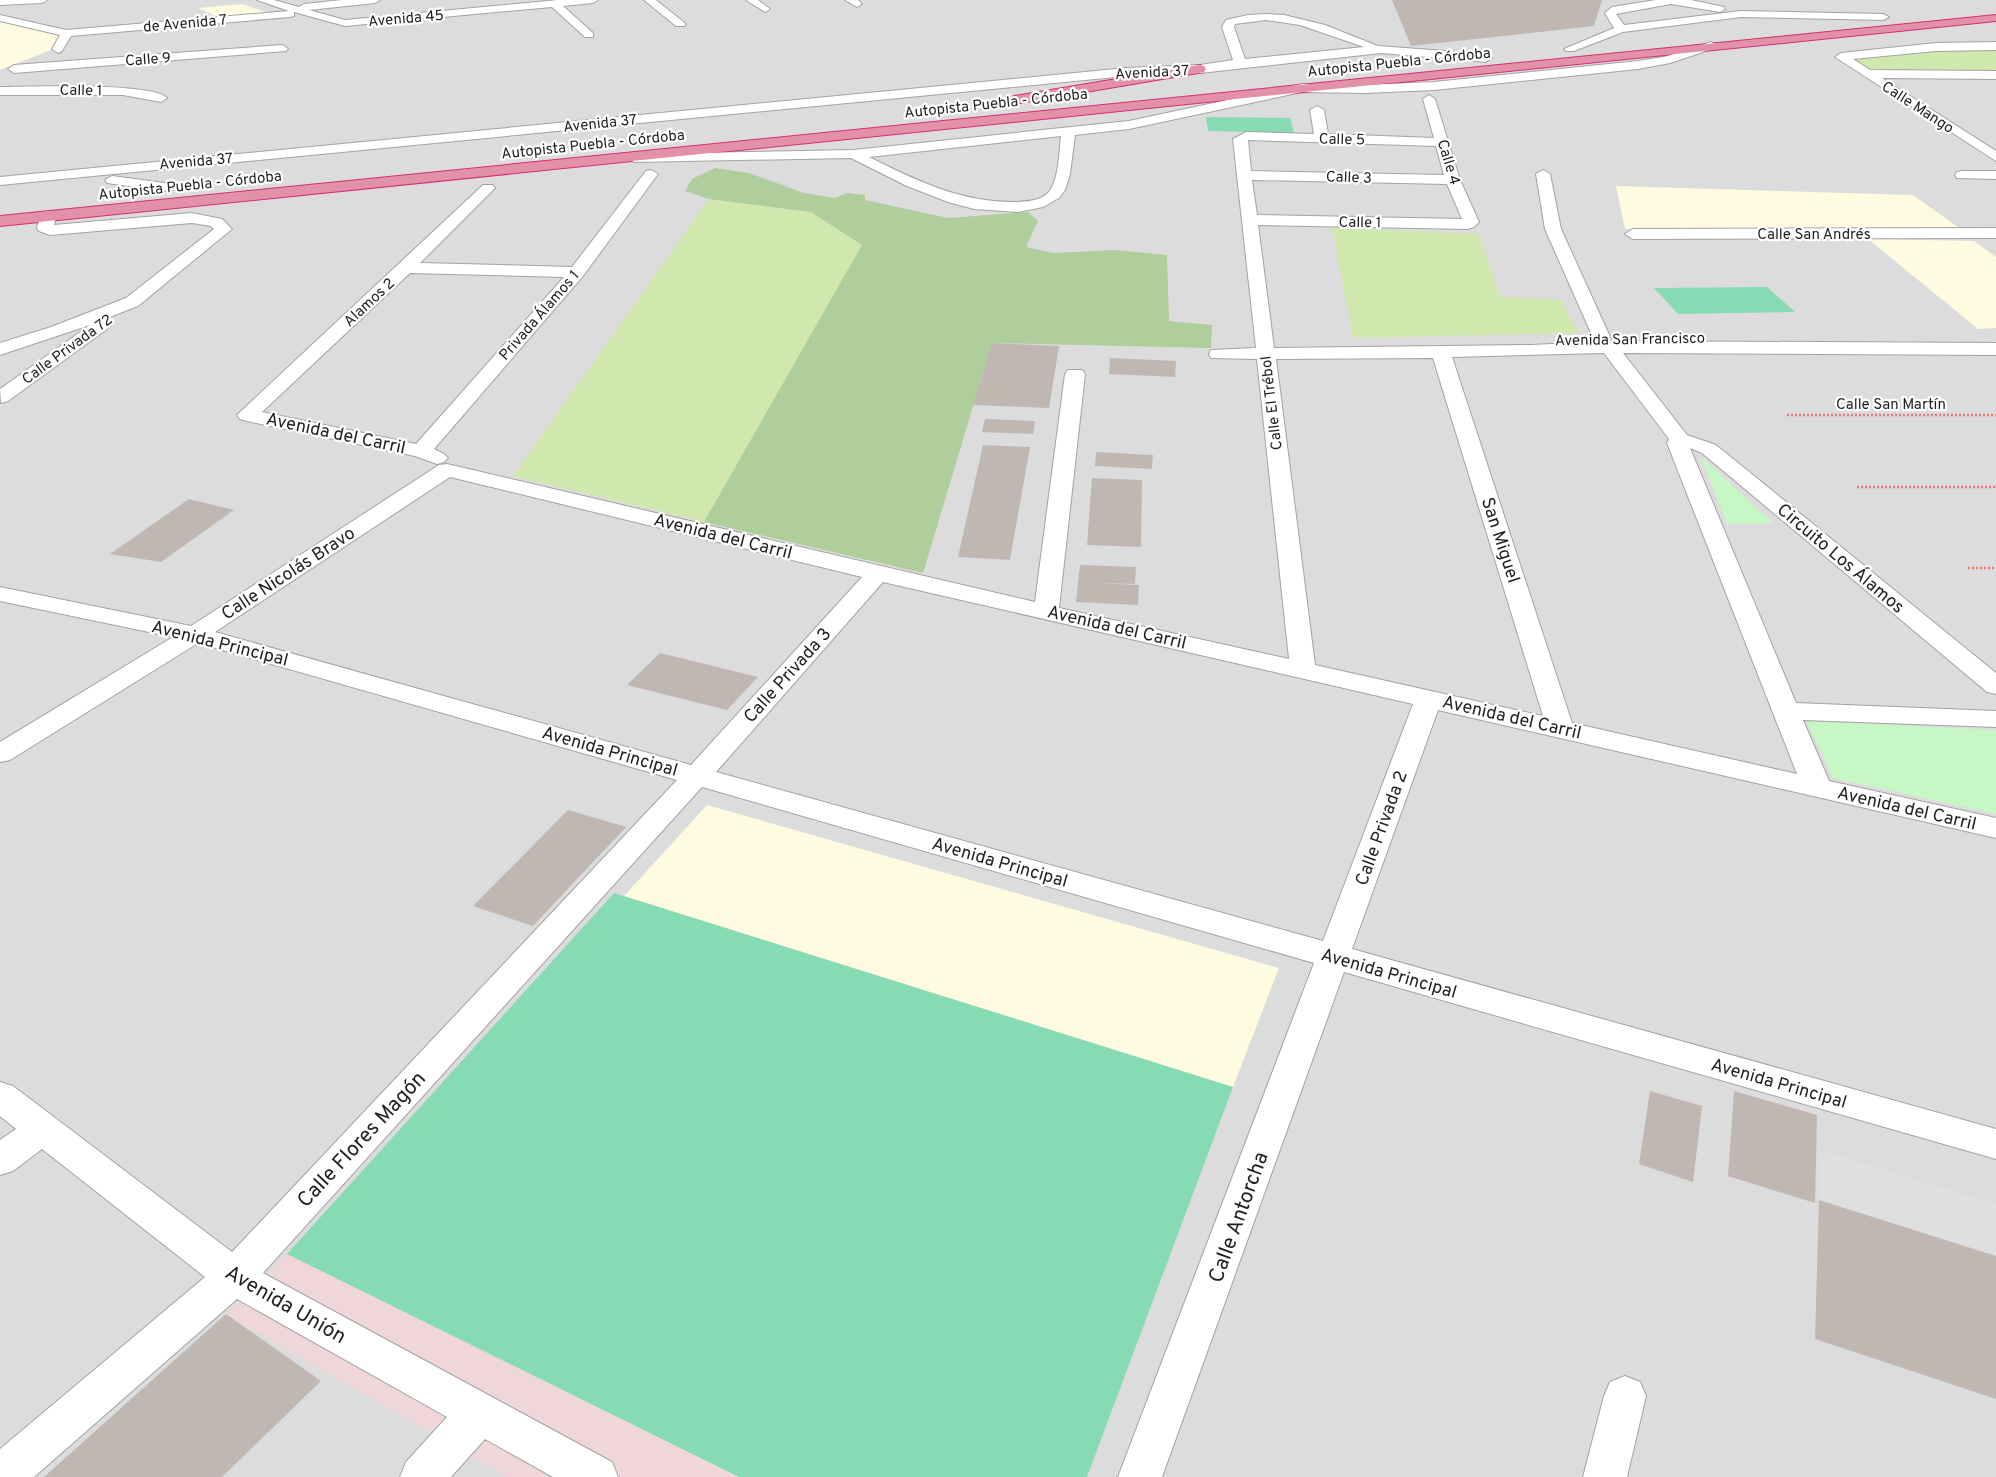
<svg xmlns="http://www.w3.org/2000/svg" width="1996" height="1477" font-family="Overpass,sans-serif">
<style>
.residential{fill:#dddcdc}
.commercial{fill:#efd6d8}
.education{fill:#fefbe1}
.grass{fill:#d0e7ae}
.forest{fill:#b0cd9c}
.park{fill:#c6f7c5}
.pitch{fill:#87dbb2}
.parking{fill:#dfdfdf}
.building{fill:#c0b7b2}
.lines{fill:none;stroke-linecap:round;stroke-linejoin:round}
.minor-casing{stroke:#a3a3a3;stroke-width:2}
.highway-casing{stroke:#d42d76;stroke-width:2}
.path{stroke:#f47373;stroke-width:2.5;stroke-dasharray:2 2;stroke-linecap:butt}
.minor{fill:#fff;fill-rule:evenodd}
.highway{fill:#e391a9;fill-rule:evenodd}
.labels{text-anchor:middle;stroke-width:4.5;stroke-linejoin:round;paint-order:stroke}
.far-street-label{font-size:15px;fill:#1f1f1f;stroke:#fff}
.street-label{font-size:18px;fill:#1f1f1f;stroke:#fff}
.near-street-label{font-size:21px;fill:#1f1f1f;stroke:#fff}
</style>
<rect width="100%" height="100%" fill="#f0ebe6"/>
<rect class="residential" x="0" y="0" width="1996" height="1477"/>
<polygon class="commercial" points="287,1254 739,1477 508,1477 226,1314"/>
<g class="education">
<polygon points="242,4 272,14 220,18 198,8"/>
<polygon points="0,20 52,30 63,36 53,49 0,70"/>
<polygon points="1616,186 1913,195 1959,228 1625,229"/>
<polygon points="1868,239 1974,241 1996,257 1996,328 1978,329"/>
<polygon points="707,805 1279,968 1233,1087 624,896"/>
</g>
<g class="grass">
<polygon points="1935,50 1996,50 1996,72 1873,71 1853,59"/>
<polygon points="709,199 811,212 863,245 704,522 513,476"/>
<polygon points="1332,228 1479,234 1500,297 1561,300 1578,333 1353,338"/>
</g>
<polygon class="forest" points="715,168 749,173 804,193 835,198 847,193 865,195 865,200 948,218 1028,212 1038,221 1026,247 1053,253 1115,250 1167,255 1169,321 1212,325 1211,348 992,343 923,573 704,522 862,245 811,212 709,199 685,191 692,179"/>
<g class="park">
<polygon points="1701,457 1773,523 1727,524"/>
<polygon points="1807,721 1996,730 1996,814 1833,778"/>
</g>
<g class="pitch">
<polygon points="1206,117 1290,118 1294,133 1208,131"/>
<polygon points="1767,287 1795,312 1678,314 1654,288"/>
<polygon points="614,893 1233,1087 1087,1477 739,1477 287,1254"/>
</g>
<polygon class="parking" points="1819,1150 1996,1204 1996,1256 1819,1200"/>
<g class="building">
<polygon points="1392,0 1602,0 1594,26 1411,46"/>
<polygon points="992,343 1059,346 1049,408 973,405"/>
<polygon points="1110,358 1176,361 1175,377 1109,374"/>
<polygon points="985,419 1035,421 1033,434 982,432"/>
<polygon points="983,445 1030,447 1010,560 958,557"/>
<polygon points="1096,452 1153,455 1152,469 1095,466"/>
<polygon points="1092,478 1142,480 1141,547 1087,545"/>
<polygon points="189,499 234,510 161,562 110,554"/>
<polygon points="1080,565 1136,567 1135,584 1098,583 1139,585 1138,605 1076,602"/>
<polygon points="660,653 758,677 727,710 627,685"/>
<polygon points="568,810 626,827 533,926 473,906"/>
<polygon points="1650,1091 1702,1106 1693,1182 1639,1164"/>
<polygon points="1734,1091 1817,1115 1815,1203 1728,1176"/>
<polygon points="1819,1200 1996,1256 1996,1399 1815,1339"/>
<polygon points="226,1314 321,1381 222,1477 44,1477"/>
</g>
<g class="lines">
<defs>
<g id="minor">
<polygon points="0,0 47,0 42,3 0,5"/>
<polygon points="257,0 274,0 299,7 304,4 342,0 380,0 375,3 309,10 345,20 558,0 598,0 593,3 563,6 593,33 593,37 585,37 552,7 345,26 294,12 294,16 290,17 71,36 62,51 58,53 52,49 60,35 0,21 0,15 66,30 289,11"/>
<polygon points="644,0 656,0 686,24 684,26 676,26"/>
<polygon points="746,0 758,0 770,9 765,12"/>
<polygon points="845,0 858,0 862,4 857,7"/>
<polygon points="1656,0 1691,0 1724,7 1725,9 1720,12 1671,4 1616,14 1624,25 1741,11 1883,14 1889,17 1883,20 1741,17 1623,32 1574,51 1566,51 1564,49 1614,28 1605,13 1612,7"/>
<path d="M1266 14 1284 15 1325 25 1378 46 1486 54 1492 58 1486 62 1381 53 1200 73 1126 76 0 185V177L1126 68 1200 65 1233 60 1222 27 1226 20 1248 15ZM1266 20 1300 25 1364 47 1245 59 1234 27 1235 24Z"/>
<path d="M1711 42 1715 44V48L1670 63 1638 69 1434 90 1364 93 1302 92 1129 129 1075 135 1070 174 1065 190 1059 198 1043 207 1018 212 974 209 948 202 907 186 851 158 634 162 627 158 634 154 853 150 1129 121 1302 84 1364 85 1434 82 1638 61 1664 57ZM1061 136C1059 152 1059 179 1049 192 1041 201 1024 202 1013 202 960 202 915 180 869 157Z"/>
<polygon points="1996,42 1996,50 1936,51 1853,59 1870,70 1996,71 1996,79 1882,78 1996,151 1996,161 1835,57 1841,53 1936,43"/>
<polygon points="282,45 288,49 286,51 14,73 8,69 14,65"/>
<path d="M0 87C26 87 154 82 167 98L161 102 123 95H0Z"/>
<path d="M1429 95 1435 99 1460 180 1479 222 1474 227 1468 229 1258 225 1274 348 1531 345 1595 342 1545 229 1536 174 1543 170 1550 174 1561 229 1611 339 1610 341 1996 343V355L1623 353 1687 435 1716 445 1996 673V694L1987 692 1702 453 1690 448 1796 703 1996 711V727L1803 720 1829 781 1996 818V838L1438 710 1352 949 1996 1129V1159L1344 972 1162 1477H1118L1314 963 702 787 263 1273 612 1462 618 1477H553L485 1439 451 1477H400L406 1462 447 1417 237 1299 34 1477H0V1449L205 1277 42 1149 13 1171 0 1175V1140L16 1129 0 1116V1082L13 1086 232 1252 677 780 198 643 10 760 0 762V742L173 637 0 601V587L191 626 439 465 447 464 1035 602 1065 374 1068 370H1082L1085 374 1059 608 1289 659 1257 359 1211 358 1209 354 1211 350 1256 348 1233 139 1246 132 1314 134 1310 110 1317 106 1324 110 1328 134 1434 138 1423 99ZM1248 140 1436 146 1444 175 1251 171ZM1252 180 1447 184 1462 219 1257 215ZM1604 353 1669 439 1667 443 1797 774 1572 723 1452 357ZM1433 358 1543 716 1315 665 1276 359ZM450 477 862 577 691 765 215 632ZM883 582 1413 704 1323 941 716 772Z"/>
<path d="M651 170 658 174 583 276 434 449 444 454 448 458 444 462 437 464 415 456 247 421 240 419 237 415 483 185H493L495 188 420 263 572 267 646 171ZM410 273 564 277 416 444 262 412Z"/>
<polygon points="1962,171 1996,171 1996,179 1957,178 1955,175 1957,172"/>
<polygon points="112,176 165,183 172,187 165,191 107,183 105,180"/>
<polygon points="48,211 56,216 54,225 192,213 222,219 232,229 138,306 102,320 107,321 110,325 107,329 8,401 1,403 0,389 90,325 0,355 0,343 51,327 126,298 214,229 211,226 192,223 50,235 39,231 37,228 40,216"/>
<polygon points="1996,228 1996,238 1633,239 1625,234 1633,229"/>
<polygon points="1625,1376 1640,1382 1646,1396 1627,1477 1583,1477 1604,1396 1610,1382"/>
</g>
<g id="highway">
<polygon points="1996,15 1996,21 0,226 0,216"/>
<polygon points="1200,65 1204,66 1206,69 1204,72 1014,104 1008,100 1014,96"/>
</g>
</defs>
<use href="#minor" class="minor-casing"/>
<use href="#highway" class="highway-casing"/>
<g class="path">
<polyline points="1787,415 1996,415"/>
<polyline points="1857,487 1996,487"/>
<polyline points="1968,568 1996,568"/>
</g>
<use href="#minor" class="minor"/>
<use href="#highway" class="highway"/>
</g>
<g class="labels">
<g class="far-street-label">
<text transform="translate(406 18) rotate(-5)" y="5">Avenida 45</text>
<text transform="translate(185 23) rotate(-5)" y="5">de Avenida 7</text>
<text transform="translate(148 59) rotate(-4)" y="5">Calle 9</text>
<text transform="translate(1399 62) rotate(-6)" y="5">Autopista Puebla - Córdoba</text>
<text transform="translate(1152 72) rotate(-3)" y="5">Avenida 37</text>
<text transform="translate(81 90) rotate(1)" y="5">Calle 1</text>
<text transform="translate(996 103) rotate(-6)" y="5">Autopista Puebla - Córdoba</text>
<text transform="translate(1918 107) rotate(33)" y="5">Calle Mango</text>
<text transform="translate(600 123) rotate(-6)" y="5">Avenida 37</text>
<text transform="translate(1342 139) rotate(1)" y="5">Calle 5</text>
<text transform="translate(593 144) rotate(-6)" y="5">Autopista Puebla - Córdoba</text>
<text transform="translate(196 161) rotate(-5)" y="5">Avenida 37</text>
<text transform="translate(1449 162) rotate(73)" y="5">Calle 4</text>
<text transform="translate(1349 177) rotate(2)" y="5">Calle 3</text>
<text transform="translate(190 185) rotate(-6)" y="5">Autopista Puebla - Córdoba</text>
<text transform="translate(1360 222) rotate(1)" y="5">Calle 1</text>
<text x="1814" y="239">Calle San Andrés</text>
<text transform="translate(369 302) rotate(-43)" y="5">Alamos 2</text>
<text transform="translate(539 315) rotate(-49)" y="5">Privada Álamos 1</text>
<text transform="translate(1630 339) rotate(-1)" y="5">Avenida San Francisco</text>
<text transform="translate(67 349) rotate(-36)" y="5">Calle Privada 72</text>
<text transform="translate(1271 403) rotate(-97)" y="5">Calle El Trébol</text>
<text x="1891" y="409">Calle San Martín</text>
</g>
<g class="street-label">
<text transform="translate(336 433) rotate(12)" y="6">Avenida del Carril</text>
<text transform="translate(723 536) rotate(14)" y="6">Avenida del Carril</text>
<text transform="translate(1501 540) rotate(72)" y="6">San Miguel</text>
<text transform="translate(1841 558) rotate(40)" y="6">Circuito Los Álamos</text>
<text transform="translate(288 573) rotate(-33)" y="6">Calle Nicolás Bravo</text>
<text transform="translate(1117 627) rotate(13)" y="6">Avenida del Carril</text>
<text transform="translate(220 643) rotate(14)" y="6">Avenida Principal</text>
<text transform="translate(787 675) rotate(-48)" y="6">Calle Privada 3</text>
<text transform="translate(1512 717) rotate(13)" y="6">Avenida del Carril</text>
<text transform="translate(610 751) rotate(16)" y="6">Avenida Principal</text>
<text transform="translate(1907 808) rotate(13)" y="6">Avenida del Carril</text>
<text transform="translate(1381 828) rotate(-70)" y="6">Calle Privada 2</text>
<text transform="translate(1000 862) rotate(16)" y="6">Avenida Principal</text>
<text transform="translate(1389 973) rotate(16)" y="6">Avenida Principal</text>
<text transform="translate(1779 1083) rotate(16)" y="6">Avenida Principal</text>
</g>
<g class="near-street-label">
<text transform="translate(361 1139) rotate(-47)" y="7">Calle Flores Magón</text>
<text transform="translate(1238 1217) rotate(-70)" y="7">Calle Antorcha</text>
<text transform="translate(286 1304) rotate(30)" y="7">Avenida Unión</text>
</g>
</g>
</svg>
